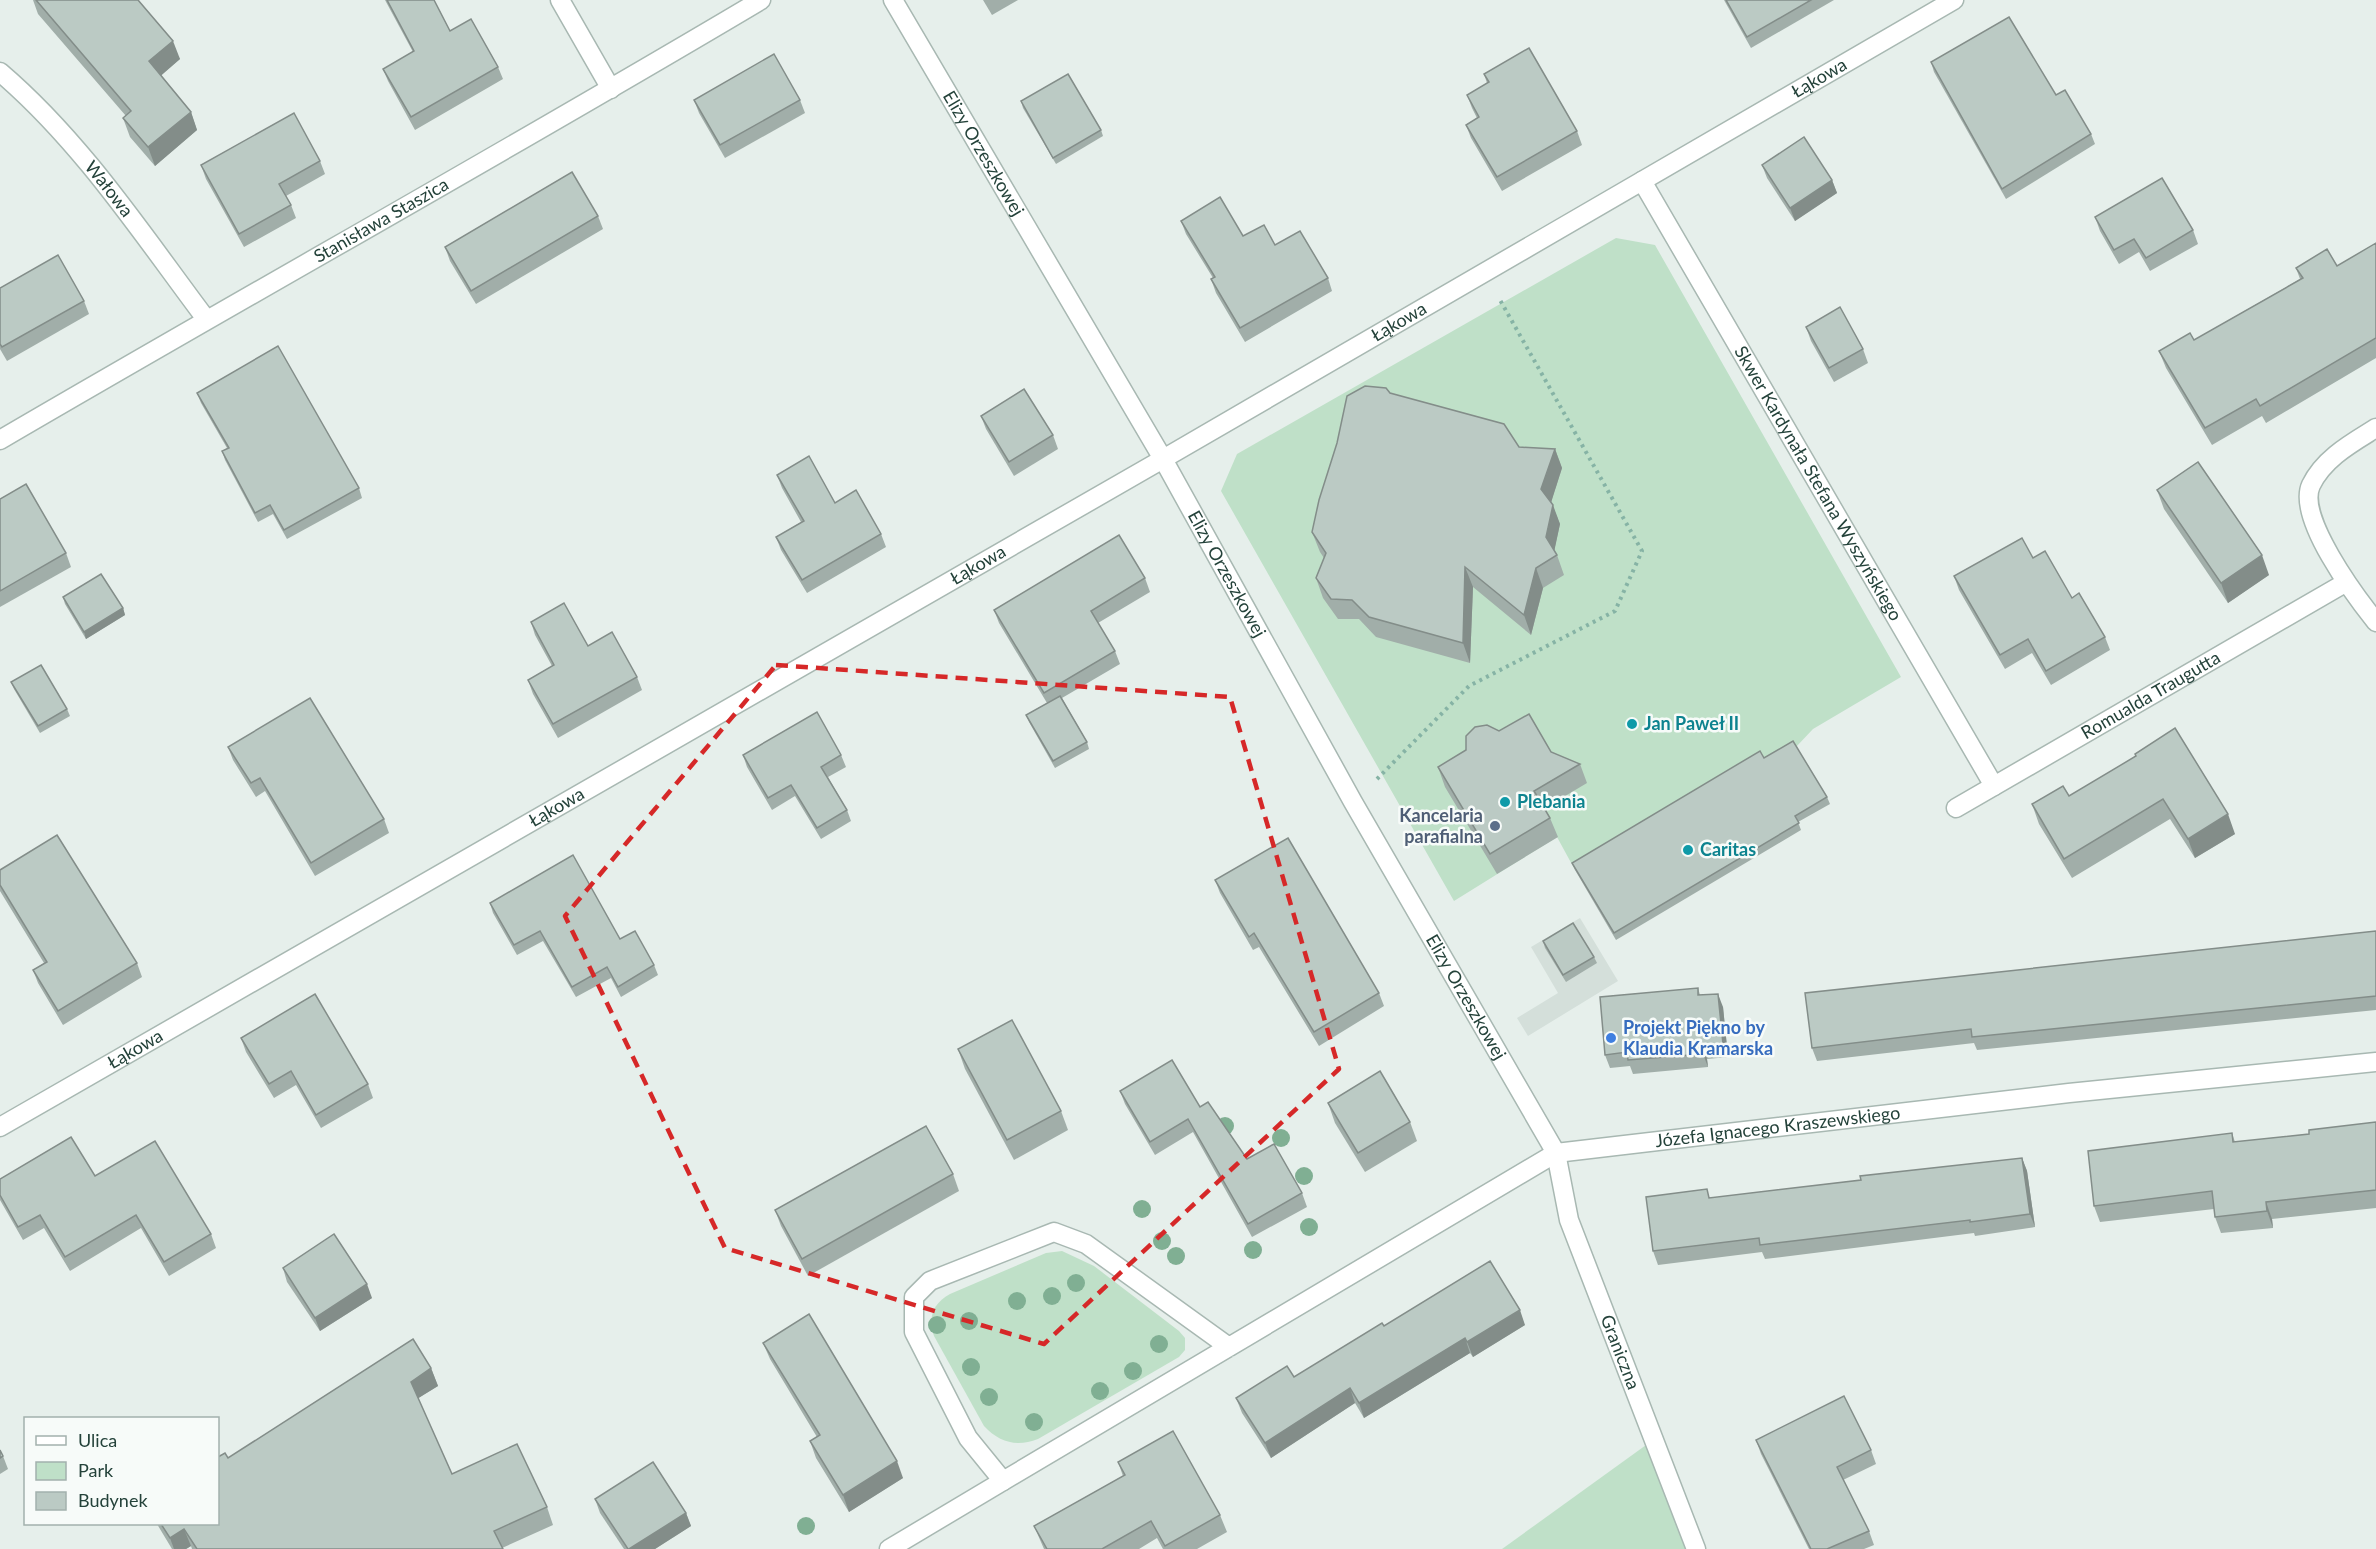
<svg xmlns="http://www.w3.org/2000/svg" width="2376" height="1549" font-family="Lato,sans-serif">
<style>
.built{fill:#d4dfda}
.green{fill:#bfe0c8}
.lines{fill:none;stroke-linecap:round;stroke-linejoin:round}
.minor-casing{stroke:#a8b8b2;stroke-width:21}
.path{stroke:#86b3a5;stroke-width:4;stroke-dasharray:3 4.5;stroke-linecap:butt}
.minor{stroke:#fff;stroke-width:18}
.tree{fill:#80af93}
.wall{fill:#a1aea9}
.shaded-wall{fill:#838d89}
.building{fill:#bbcac4;stroke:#838d89;stroke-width:1.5}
.marked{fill:none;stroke:#d62828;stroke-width:4.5;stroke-dasharray:12 8;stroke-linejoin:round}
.culture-dot{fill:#0f9aa8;stroke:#f7fbf9;stroke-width:2}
.service-dot{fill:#5c6f8a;stroke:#f7fbf9;stroke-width:2}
.shop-dot{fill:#3f7fe0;stroke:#f7fbf9;stroke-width:2}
.labels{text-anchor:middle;stroke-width:5;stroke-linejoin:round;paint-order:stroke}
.street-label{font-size:18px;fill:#24423a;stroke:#f7fbf9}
.culture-label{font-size:18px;font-weight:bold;fill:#0d838f;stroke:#f7fbf9;text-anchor:start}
.service-label{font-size:18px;font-weight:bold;fill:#4e5e75;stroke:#f7fbf9;text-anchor:end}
.shop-label{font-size:18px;font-weight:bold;fill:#366cbe;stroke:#f7fbf9;text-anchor:start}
</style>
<rect width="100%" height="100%" fill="#e6efeb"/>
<polygon class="built" points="1580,918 1618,981 1528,1036 1517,1018 1558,993 1531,947"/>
<g class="green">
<polygon points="1616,238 1655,245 1901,677 1813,729 1796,747 1575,870 1557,837 1454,901 1221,491 1237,454"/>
<path d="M1062 1251 1094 1266 1179 1331 1185 1338V1350L1179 1357 1038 1439C1017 1447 1000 1443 984 1426L934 1336C928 1318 932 1304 950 1294L1046 1253Z"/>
<polygon points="1653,1440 1696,1549 1502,1549"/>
</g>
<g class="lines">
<defs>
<g id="minor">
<polyline points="560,0 611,89"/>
<path id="s1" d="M893 0 1163 459 1353 802 1556 1153 1569 1220 1696 1549"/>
<path id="s2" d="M0 72C82 142 142 234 206 319"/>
<path id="s3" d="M1642 181 1994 786"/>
<path d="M2376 428C2352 443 2324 458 2311 485 2296 517 2356 597 2376 622"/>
<path id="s4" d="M0 440C253 292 509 150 761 0"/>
<path id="s5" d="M1956 808 2345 583"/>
<path id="s6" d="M0 1127 1163 459 1954 0"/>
<path id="s7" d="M1229 1347 1086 1244 1054 1232 930 1281 914 1297V1332L968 1438 1003 1481 1556 1153 2069 1093 2376 1062"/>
<polyline points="889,1549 1003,1481"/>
</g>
</defs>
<use href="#minor" class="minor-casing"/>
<polyline class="path" points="1377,779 1469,686 1615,611 1642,551 1500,300"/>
<use href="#minor" class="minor"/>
</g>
<g class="tree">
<circle cx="1225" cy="1126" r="9"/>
<circle cx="1281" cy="1138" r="9"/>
<circle cx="1304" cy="1176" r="9"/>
<circle cx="1142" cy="1209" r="9"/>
<circle cx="1309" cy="1227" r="9"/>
<circle cx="1162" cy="1241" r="9"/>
<circle cx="1253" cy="1250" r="9"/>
<circle cx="1176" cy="1256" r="9"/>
<circle cx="1076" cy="1283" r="9"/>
<circle cx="1052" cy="1296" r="9"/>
<circle cx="1017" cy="1301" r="9"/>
<circle cx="969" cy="1321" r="9"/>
<circle cx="937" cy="1325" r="9"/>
<circle cx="1159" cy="1344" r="9"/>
<circle cx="971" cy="1367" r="9"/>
<circle cx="1133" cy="1371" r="9"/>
<circle cx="1100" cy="1391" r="9"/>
<circle cx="989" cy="1397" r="9"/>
<circle cx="1034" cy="1422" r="9"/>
<circle cx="806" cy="1526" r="9"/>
</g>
<g class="wall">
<polygon points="33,0 138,0 180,59 161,75 191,112 197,130 155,166 130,137 123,118 126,116 38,14"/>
<polygon points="385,0 434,0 450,31 498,67 503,79 415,130 388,81 383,69 413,52"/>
<polygon points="983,0 1018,0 992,15"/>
<polygon points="1724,0 1834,0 1751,48"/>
<polygon points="1931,62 2091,134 2095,144 2006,199 1934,72"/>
<polygon points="1484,74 1577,131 1582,145 1502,191 1471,138 1466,125 1477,118 1472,108 1467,95 1487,83"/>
<polygon points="694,100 800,100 805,113 725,158 699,113"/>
<polygon points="1021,101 1101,130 1103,136 1056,164 1023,108"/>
<polygon points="320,161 325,174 286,196 291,205 296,218 244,247 206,179 201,165"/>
<polygon points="1762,165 1832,180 1837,193 1795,221 1767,178"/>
<polygon points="598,216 603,229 476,304 450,261 445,247"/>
<polygon points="2095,217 2193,230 2198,244 2150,271 2139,252 2119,264 2100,231"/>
<polygon points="1181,221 1275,245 1328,278 1332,291 1245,342 1216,293 1211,279 1213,278 1186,234"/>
<polygon points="2376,243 2376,358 2266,423 2262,416 2212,445 2166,368 2159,351 2194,340 2300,279 2296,268 2337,266"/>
<polygon points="0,288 84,301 89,314 7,361 0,349"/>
<polygon points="1806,327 1863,349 1868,363 1834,382 1811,341"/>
<polygon points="197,393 359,488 362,498 287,539 273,514 258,522 225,460 222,451 227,448 201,403"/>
<polygon points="1390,393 1519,447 1555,449 1562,468 1551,502 1560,524 1554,551 1557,555 1564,575 1543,588 1531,635 1473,587 1470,663 1376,637 1359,619 1338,619 1323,598 1316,578 1324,558 1320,552 1312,532"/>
<polygon points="981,416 1053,435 1058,449 1014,476 986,429"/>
<polygon points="777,475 835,503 881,534 886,547 807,593 781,550 776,537 801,522 782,488"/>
<polygon points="2157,490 2269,575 2228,603 2164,509"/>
<polygon points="0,499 66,553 71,567 0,607"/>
<polygon points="2033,558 2072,598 2105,637 2110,650 2051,685 2032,653 2005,669 1959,590 1954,576"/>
<polygon points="1145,578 1150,592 1098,623 1115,651 1120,664 1062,698 1087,742 1089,749 1055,768 1029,722 1026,715 1047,703 999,623 994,610"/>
<polygon points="63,597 123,608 125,615 86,639 65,604"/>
<polygon points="531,622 588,646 637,677 642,690 558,738 533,694 528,680 552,666 535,635"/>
<polygon points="11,682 67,709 70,716 40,733 14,689"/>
<polygon points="1499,731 1580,764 1587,783 1545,808 1550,818 1558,837 1497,874 1445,787 1438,767"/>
<polygon points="228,747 384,819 389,833 315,876 265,791 256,797 233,760"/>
<polygon points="2135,754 2235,834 2195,858 2170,819 2072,878 2039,824 2032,804 2069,796 2136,756"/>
<polygon points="743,755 841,755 846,767 828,777 847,810 851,821 821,839 795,796 772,810 747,767"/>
<polygon points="1764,758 1827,797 1830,804 1798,822 1801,830 1616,940 1575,870 1572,863"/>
<polygon points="0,870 137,963 142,977 63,1025 38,983 33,970 44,963 0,891"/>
<polygon points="1215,880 1379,993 1384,1006 1319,1046 1259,947 1253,950 1220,893"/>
<polygon points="490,903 620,939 654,965 658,975 621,997 611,978 576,997 543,941 517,955 493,913"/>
<polygon points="2376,931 2376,1010 1977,1050 1974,1043 1817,1061 1812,1048"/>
<polygon points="1543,941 1594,957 1597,963 1566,982 1545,948"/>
<polygon points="1698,988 1700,995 1723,1007 1728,1057 1707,1059 1708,1067 1633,1074 1630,1066 1610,1068 1605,1055"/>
<polygon points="241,1038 368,1084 373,1098 321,1128 296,1085 274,1098 246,1052"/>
<polygon points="958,1049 1061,1111 1068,1130 1014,1160 965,1069"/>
<polygon points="1120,1091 1200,1107 1247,1159 1302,1193 1307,1207 1252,1237 1193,1132 1155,1155 1125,1104"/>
<polygon points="1328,1103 1410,1122 1417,1141 1365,1172 1335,1123"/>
<polygon points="2376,1122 2376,1208 2272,1219 2273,1228 2221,1233 2215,1217 2214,1209 2100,1222 2094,1206 2232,1133 2235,1142 2309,1134"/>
<polygon points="2022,1158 2027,1171 2035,1227 1975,1236 1974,1233 1765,1259 1762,1252 1658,1265 1653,1251 1711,1198 1861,1180"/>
<polygon points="953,1174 959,1191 808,1276 781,1226 775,1210"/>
<polygon points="95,1176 211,1234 216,1248 169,1276 141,1228 70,1271 44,1228 23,1240 0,1200 0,1179"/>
<polygon points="283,1268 372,1298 320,1331 287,1282"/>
<polygon points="1525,1325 1473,1357 1470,1353 1364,1418 1355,1403 1271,1458 1242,1413 1236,1398 1294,1377 1384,1326"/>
<polygon points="763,1343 903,1478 849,1512 816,1458 810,1441 817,1437 770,1359"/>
<polygon points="431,1368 438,1386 418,1398 452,1474 547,1507 553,1525 502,1548 503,1549 192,1549 191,1546 186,1549 172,1549 157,1524 218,1524 228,1458"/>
<polygon points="1756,1440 1871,1450 1876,1464 1843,1480 1869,1531 1874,1545 1864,1549 1809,1549 1761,1454"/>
<polygon points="0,1450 3,1456 8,1469 0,1474"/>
<polygon points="1118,1462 1220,1515 1227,1532 1197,1549 1163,1549 1157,1538 1139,1549 1044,1549 1034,1526 1123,1476"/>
<polygon points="595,1499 686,1513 691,1526 655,1549 624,1549 600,1513"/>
</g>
<g class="shaded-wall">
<polygon points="173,41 180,59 156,80 149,61"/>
<polygon points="191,112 197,130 155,166 148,147"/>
<polygon points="1832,180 1837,193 1795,221 1790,208"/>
<polygon points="1555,449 1562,468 1549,509 1541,489"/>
<polygon points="1553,505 1560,524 1553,557 1546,537"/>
<polygon points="2262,555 2269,575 2228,603 2221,583"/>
<polygon points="1465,567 1473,587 1470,663 1463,643"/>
<polygon points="1536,568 1543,588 1531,635 1524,615"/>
<polygon points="123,608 125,615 86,639 84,632"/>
<polygon points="2228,814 2235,834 2195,858 2188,839"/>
<polygon points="1718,994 1723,1007 1728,1057 1723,1044"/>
<polygon points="1703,1046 1707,1059 1708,1067 1703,1054"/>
<polygon points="2022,1158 2027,1171 2035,1227 2030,1214"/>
<polygon points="2266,1202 2272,1219 2273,1228 2267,1211"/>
<polygon points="367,1284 372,1298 320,1331 315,1318"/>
<polygon points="1520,1310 1525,1325 1473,1357 1467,1342"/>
<polygon points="1465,1338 1470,1353 1364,1418 1359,1403"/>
<polygon points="431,1368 438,1386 417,1399 411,1382"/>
<polygon points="1350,1388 1355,1403 1271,1458 1265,1443"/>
<polygon points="897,1461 903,1478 849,1512 843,1495"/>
<polygon points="686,1513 691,1526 655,1549 629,1549"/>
<polygon points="184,1529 191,1546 186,1549 174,1549 170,1538"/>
</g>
<g class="building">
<polygon points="36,0 138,0 173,41 149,61 191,112 148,147 123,118 131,111"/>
<polygon points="387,0 434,0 450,31 471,19 498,67 411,117 383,69 414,51"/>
<polygon points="1726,0 1811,0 1747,37"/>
<polygon points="2009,17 2056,95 2065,90 2091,134 2002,189 1931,62"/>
<polygon points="1529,48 1577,131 1497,177 1466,125 1479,117 1467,95 1489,82 1484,74"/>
<polygon points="774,54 800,100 720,145 694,100"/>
<polygon points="1068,74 1101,130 1053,158 1021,101"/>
<polygon points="294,113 320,161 279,184 291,205 239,234 201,165"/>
<polygon points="1804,137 1832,180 1790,208 1762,165"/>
<polygon points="572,172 598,216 471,291 445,247"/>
<polygon points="2162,178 2193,230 2146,258 2134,239 2114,250 2095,217"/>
<polygon points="1220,197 1243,236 1264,225 1275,245 1300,231 1328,278 1240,328 1211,279 1215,277 1181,221"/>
<polygon points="2376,243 2376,338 2260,406 2256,399 2205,428 2159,351 2190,333 2194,340 2303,278 2296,268 2327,249 2337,266"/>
<polygon points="58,255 84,301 2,347 0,344 0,288"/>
<polygon points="1840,307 1863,349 1829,368 1806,327"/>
<polygon points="278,346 359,488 284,530 270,505 255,513 222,451 229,448 197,393"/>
<polygon points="1365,386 1386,388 1390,393 1504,424 1519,447 1555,449 1541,489 1553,505 1546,537 1557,555 1536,568 1524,615 1465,567 1463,643 1369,617 1352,600 1331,599 1316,578 1326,553 1312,532 1319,500 1337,443 1347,396"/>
<polygon points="1024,389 1053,435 1009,462 981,416"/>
<polygon points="809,456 835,503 856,490 881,534 802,580 776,537 804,521 777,475"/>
<polygon points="2198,462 2262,555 2221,583 2157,490"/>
<polygon points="26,484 66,553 0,591 0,499"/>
<polygon points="1119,535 1145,578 1091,611 1115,651 1044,693 994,610"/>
<polygon points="2022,538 2033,558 2045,551 2072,598 2079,593 2105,637 2046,671 2028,639 2000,655 1954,576"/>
<polygon points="101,574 123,608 84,632 63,597"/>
<polygon points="564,603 588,646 612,632 637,677 553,724 528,680 554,665 531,622"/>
<polygon points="41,665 67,709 38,726 11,682"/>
<polygon points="1060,696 1087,742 1053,761 1026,715"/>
<polygon points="310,698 384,819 311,863 260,778 251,783 228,747"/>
<polygon points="817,712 841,755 821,767 847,810 817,828 791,785 768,798 743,755"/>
<polygon points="1529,714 1551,752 1580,764 1534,791 1550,818 1490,854 1438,767 1466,750 1466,736 1475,727 1487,725 1499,731"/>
<polygon points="2175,728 2228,814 2188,839 2163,799 2064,859 2032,804 2063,786 2069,796 2136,756 2135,754"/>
<polygon points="1793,741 1827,797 1795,816 1799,823 1614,933 1572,863 1760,751 1764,758"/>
<polygon points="57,835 137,963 58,1011 33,970 47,962 0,885 0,870"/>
<polygon points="1288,838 1379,993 1314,1032 1254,933 1249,937 1215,880"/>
<polygon points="573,855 620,939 635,931 654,965 618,987 607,967 572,987 540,931 514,945 490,903"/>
<polygon points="1573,923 1594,957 1563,975 1543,941"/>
<polygon points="2376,931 2376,996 1972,1037 1971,1029 1812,1048 1805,993"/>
<polygon points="1698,988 1698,995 1718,994 1723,1044 1703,1046 1703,1054 1628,1060 1627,1052 1605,1055 1600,997"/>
<polygon points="315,994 368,1084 316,1115 291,1071 269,1084 241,1038"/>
<polygon points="1012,1020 1061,1111 1007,1140 958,1049"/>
<polygon points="1172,1060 1200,1107 1208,1102 1247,1159 1274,1144 1302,1193 1248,1224 1188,1119 1150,1142 1120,1091"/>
<polygon points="1380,1071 1410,1122 1358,1153 1328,1103"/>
<polygon points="2376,1122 2376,1190 2266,1202 2267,1211 2215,1217 2212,1191 2094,1206 2088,1151 2232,1133 2233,1142 2309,1134 2309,1130"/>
<polygon points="926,1126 953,1174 802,1259 775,1210"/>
<polygon points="71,1137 95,1176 155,1141 211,1234 164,1262 136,1215 65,1257 40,1215 18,1227 0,1195 0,1179"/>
<polygon points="2022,1158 2030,1214 1970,1222 1970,1220 1760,1245 1759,1238 1653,1251 1646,1197 1707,1189 1709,1198 1861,1180 1860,1176"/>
<polygon points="334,1234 367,1284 315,1318 283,1268"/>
<polygon points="1490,1261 1520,1310 1467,1342 1465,1338 1359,1403 1350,1388 1265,1443 1236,1398 1287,1366 1294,1377 1382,1323 1384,1326"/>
<polygon points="809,1314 897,1461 843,1495 810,1441 820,1435 763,1343"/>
<polygon points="413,1339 431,1368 411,1382 452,1474 517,1444 547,1507 494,1531 503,1549 197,1549 184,1529 170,1538 161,1524 218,1524 218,1457 225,1453 228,1458"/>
<polygon points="1844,1396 1871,1450 1837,1467 1869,1531 1827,1549 1811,1549 1756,1440"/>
<polygon points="1173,1431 1220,1515 1165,1546 1151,1521 1102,1549 1047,1549 1034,1526 1125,1475 1118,1462"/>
<polygon points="0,1450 3,1456 0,1458"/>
<polygon points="653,1462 686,1513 629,1549 628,1549 595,1499"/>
</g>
<path class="marked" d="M776 665 1230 697 1339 1069 1044 1344 725 1248 565 916Z"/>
<g class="culture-dot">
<circle cx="1632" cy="724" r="6"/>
<circle cx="1505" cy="802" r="6"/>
<circle cx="1688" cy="850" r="6"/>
</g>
<circle class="service-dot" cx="1495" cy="826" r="6"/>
<circle class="shop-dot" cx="1611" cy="1038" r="6"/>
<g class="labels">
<g class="street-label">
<text dy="6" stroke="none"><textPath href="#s6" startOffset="2100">Łąkowa</textPath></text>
<text dy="6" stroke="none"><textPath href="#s1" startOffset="178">Elizy Orzeszkowej</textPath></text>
<text dy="6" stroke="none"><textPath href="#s2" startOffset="160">Wałowa</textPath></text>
<text dy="6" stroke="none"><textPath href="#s4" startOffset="440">Stanisława Staszica</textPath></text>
<text dy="6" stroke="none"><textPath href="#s6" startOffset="1614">Łąkowa</textPath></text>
<text dy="6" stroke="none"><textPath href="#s3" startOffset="350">Skwer Kardynała Stefana Wyszyńskiego</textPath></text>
<text dy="6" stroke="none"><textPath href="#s6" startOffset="1128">Łąkowa</textPath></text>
<text dy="6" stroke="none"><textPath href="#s1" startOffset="664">Elizy Orzeszkowej</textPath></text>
<text dy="6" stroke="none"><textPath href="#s5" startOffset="225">Romualda Traugutta</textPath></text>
<text dy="6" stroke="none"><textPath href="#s6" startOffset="642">Łąkowa</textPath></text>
<text dy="6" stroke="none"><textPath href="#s1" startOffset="1150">Elizy Orzeszkowej</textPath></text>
<text dy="6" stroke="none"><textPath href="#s6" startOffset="156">Łąkowa</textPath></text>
<text dy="6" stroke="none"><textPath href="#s7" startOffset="1442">Józefa Ignacego Kraszewskiego</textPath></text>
<text dy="6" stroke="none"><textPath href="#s1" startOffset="1540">Graniczna</textPath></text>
</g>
<g class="culture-label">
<text x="1644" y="730">Jan Paweł II</text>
<text x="1517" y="808">Plebania</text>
<text x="1700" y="856">Caritas</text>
</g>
<g class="service-label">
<text x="1483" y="822">Kancelaria<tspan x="1483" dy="21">parafialna</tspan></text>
</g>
<g class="shop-label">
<text x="1623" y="1034">Projekt Piękno by<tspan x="1623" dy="21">Klaudia Kramarska</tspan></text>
</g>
</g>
<rect x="24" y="1417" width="195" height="108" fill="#f7fbf9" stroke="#a3b1ad" stroke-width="1.5"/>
<rect x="36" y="1436" width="30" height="9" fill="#ffffff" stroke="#a3b1ad" stroke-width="1.5"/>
<text x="78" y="1447" font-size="18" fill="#24423a">Ulica</text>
<rect x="36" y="1462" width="30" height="18" fill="#bfe0c8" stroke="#a3b1ad" stroke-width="1.5"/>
<text x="78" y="1477" font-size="18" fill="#24423a">Park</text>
<rect x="36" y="1492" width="30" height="18" fill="#bbcac4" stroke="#a3b1ad" stroke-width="1.5"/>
<text x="78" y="1507" font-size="18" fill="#24423a">Budynek</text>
</svg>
